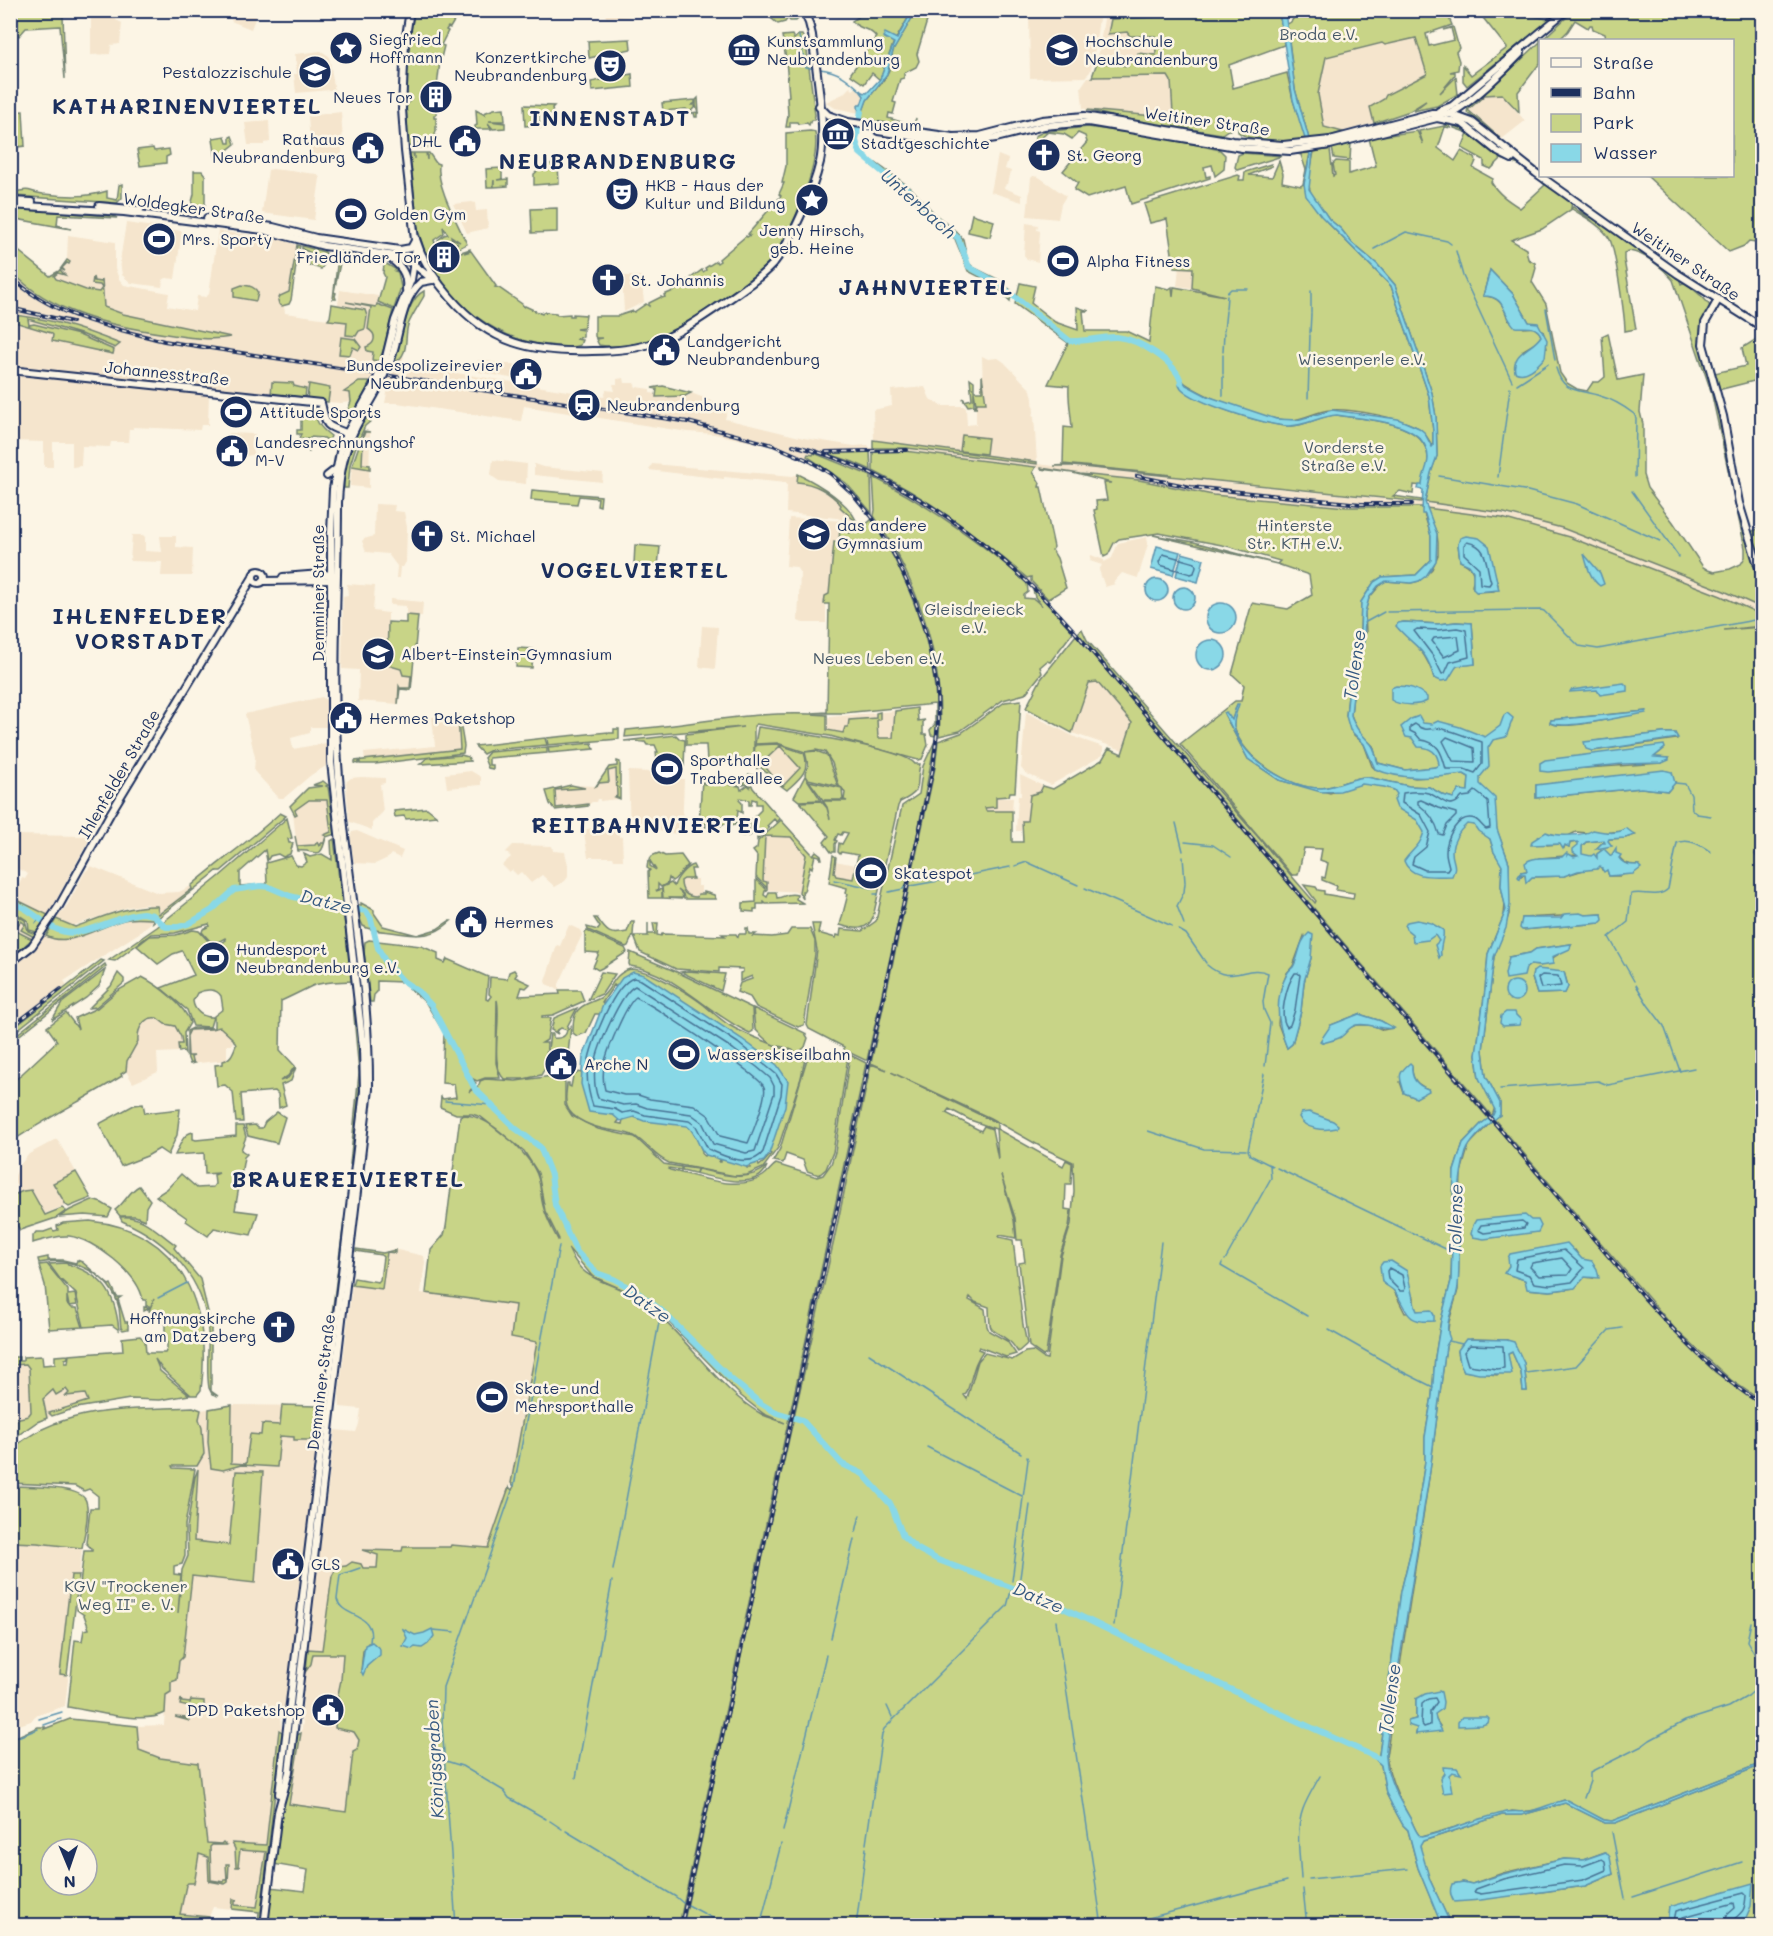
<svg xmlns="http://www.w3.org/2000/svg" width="1773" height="1936" font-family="Mali,sans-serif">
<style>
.built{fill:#f5e5cd}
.green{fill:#c8d487;stroke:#728272;stroke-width:1.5;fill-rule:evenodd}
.water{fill:#89d8e7;stroke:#5d94b0;stroke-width:1.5}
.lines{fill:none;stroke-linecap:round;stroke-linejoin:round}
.shore{stroke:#477395;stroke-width:1.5}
.stream{stroke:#5d94b0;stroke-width:1.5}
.river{stroke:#89d8e7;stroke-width:6}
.major-casing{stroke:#1b2f5e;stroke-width:10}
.major{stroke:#fcf5e5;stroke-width:6}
.rail-casing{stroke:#1b2f5e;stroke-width:4}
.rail{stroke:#fcf5e5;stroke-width:1.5;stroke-dasharray:4.5;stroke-linecap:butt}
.major-bridge-casing{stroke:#1b2f5e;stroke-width:10;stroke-linecap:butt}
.major-bridge{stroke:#fcf5e5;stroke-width:6}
.labels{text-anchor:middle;stroke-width:5;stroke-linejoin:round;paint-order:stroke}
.park-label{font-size:16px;fill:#465868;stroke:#fcf5e5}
.poi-label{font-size:16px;fill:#1b2f5e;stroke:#fcf5e5;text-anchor:start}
.street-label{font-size:16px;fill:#1b2f5e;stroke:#fcf5e5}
.water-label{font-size:18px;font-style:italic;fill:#365980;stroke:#fcf5e5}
.district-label{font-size:22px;font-weight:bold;letter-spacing:1.5px;fill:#1b2f5e;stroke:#fcf5e5}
</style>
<rect width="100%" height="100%" fill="#fcf5e5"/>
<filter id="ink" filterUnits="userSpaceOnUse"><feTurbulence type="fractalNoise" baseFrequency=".0167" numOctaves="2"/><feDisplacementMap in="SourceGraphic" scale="12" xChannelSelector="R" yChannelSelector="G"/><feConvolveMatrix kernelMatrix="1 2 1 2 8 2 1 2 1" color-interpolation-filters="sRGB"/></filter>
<g filter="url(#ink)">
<g class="built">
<polygon points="235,10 258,11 251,29 231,21"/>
<polygon points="94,11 107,11 112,18 115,17 116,20 122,23 120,44 111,45 110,54 91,55 91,18"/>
<polygon points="605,11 661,11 661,14 606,18"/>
<polygon points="1029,11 1100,11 1093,62 1090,72 1085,77 1030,78"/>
<polygon points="1104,11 1163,11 1154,17 1156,56 1137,58 1128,67 1097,62 1104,19"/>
<polygon points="1416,38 1427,74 1386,95 1384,99 1371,107 1374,123 1343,132 1324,127 1318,94 1326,57 1382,43 1386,45"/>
<polygon points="321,51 329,56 335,92 331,93 330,90 296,93 294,74 297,74 295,54"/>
<polygon points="1168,76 1171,81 1173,114 1166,117 1087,110 1083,108 1081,87 1088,77"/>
<polygon points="850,87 853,90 857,87 864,96 861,105 859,105 859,113 835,108 826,102 843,94"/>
<polygon points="1502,94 1525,121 1502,139 1468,110 1485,95"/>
<polygon points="341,112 343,142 341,162 311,159 308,116"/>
<polygon points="269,121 270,142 264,143 264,145 248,145 245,123"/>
<polygon points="998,155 1008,159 1005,169 1011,171 1008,184 1006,184 1004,188 1022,195 1022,202 991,192"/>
<polygon points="272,169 317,174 320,178 314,220 262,213 268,170"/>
<polygon points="1033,176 1039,177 1066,196 1061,204 1058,219 1027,216 1031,178"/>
<polygon points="472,202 475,203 476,211 487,210 488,228 467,233 453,204"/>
<polygon points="126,223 182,231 175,279 166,278 163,280 162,287 131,283 122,275 120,261"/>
<polygon points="1026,223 1038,225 1037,230 1040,231 1038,262 1027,259 1024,255"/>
<polygon points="218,231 280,239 300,246 298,252 291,300 289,304 284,306 285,313 328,319 330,317 332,304 338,304 340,290 378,296 376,360 396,364 402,356 404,357 401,364 604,397 606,390 615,391 613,384 617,384 617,379 624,378 625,383 634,383 636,387 650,389 650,393 657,394 656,396 689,396 691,393 728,407 725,419 804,438 854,446 868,445 870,448 907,448 1054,466 1085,468 1486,510 1562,528 1724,591 1762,608 1762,615 1721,596 1569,537 1502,518 1426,508 1347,507 1213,495 1139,480 947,458 915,451 828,454 853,462 913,492 983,541 1031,581 1654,1306 1676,1330 1714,1366 1741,1388 1762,1401 1762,1406 1715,1372 1673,1331 1076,635 1027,582 1000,559 958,528 906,494 846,465 815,453 813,456 808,456 834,473 866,505 890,541 912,585 926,626 936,663 939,702 939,736 935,768 834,1240 760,1567 683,1925 679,1925 928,784 936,736 936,702 932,664 926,641 908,587 870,517 851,494 824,471 793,454 777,447 714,434 688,432 524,406 521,421 397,403 385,403 388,388 384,387 384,384 371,381 365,382 345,391 350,392 351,402 341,403 328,402 330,388 309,385 308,390 272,382 271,395 11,367 10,271 27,286 48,301 83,316 153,332 189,338 229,337 123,314 104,307 103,296 55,279 50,276 64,266 67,259 68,235 115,242 115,268 119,279 124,285 169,293 167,306 195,311 197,296 206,297 209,294"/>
<polygon points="1179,267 1194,268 1192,288 1177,286"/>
<polygon points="622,276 641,276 644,302 624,312"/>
<polygon points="982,356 988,359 998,358 1004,362 1031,390 1033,399 1034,413 1032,415 1034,416 1037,462 874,440 873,410 892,406 891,390 925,387 930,399 942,406 963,406 966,408 967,425 976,424 976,392 983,391"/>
<polygon points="478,360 517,365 515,379 479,372 476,367"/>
<polygon points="11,373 209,394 208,425 201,425 200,430 133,427 133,429 129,429 128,442 111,442 110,447 82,446 81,466 72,467 72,442 53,442 53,467 44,467 44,442 11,441"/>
<polygon points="364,431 370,432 369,488 350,486 352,466"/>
<polygon points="229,433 255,434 253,455 245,456 244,459 228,460"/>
<polygon points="493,460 527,464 526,484 499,481 493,477 491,474"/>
<polygon points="534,464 543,467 603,473 602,482 534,475"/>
<polygon points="652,464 793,476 798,474 798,482 809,483 833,497 841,505 840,507 854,520 854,529 839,542 834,542 829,594 824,603 826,605 826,623 803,623 798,621 800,573 796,567 786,566 789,518 846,521 837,518 786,513 787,483 724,477 724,479 649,470"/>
<polygon points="375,504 395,505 394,511 404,512 407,527 406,562 403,567 400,567 399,578 396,578 397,566 388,554 366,552 362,541 364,539 374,536"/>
<polygon points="132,535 143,535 145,537 145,551 162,552 160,536 176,536 176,547 193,548 192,576 161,576 162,562 130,561"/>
<polygon points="1147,537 1148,544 1138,578 1122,573 1113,583 1115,584 1105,587 1099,570 1102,565 1090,561 1091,555 1104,560 1104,562 1112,558 1118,543"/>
<polygon points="347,584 375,586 373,611 388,613 388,622 406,623 406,617 414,674 411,690 400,689 398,704 358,701 359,670 342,669 343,596 348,595"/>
<polygon points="390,599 423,602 422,616 406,615 406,606 390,605"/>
<polygon points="702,626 718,627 715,669 699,667"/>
<polygon points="1097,682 1132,723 1123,750 1072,733 1090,683"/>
<polygon points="322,697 326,700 327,727 310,727 310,733 291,738 293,749 326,743 326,766 311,775 284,798 279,798 254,771 255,757 245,714"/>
<polygon points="895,711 893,738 878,738 877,720 880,720 880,712"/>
<polygon points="1026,712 1077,738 1103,747 1103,755 1051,785 1025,773 1021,768"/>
<polygon points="876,713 876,718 849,720 848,727 843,733 827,730 828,717"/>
<polygon points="458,715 460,749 365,761 364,753 435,746 432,717"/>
<polygon points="780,746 800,768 782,786 761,763"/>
<polygon points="617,766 618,799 600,801 600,799 597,799 596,802 592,802 587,806 555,810 552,808 546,791 571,785 596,786 606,770"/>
<polygon points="471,771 481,777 481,785 447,788 445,774"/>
<polygon points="628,771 651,772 657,778 684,779 682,832 677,834 652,830 630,830"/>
<polygon points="1020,775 1043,786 1040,792 1030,795 1027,822 1022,821 1021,831 1016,831 1018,796 1021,796"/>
<polygon points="361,777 385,778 385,783 380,784 383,812 372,823 372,830 350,822 349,819 346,782 351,778"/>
<polygon points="325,786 328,788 335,834 326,837 324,848 297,850 293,812"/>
<polygon points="996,798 1013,798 1012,811 986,811 985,807 996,807"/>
<polygon points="619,826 619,837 622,836 623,860 614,860 613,857 588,857 584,833 586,829"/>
<polygon points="357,831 403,851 400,858 391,854 388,858 375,864 354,863 350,837 352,832"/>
<polygon points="10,835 91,836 48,915 13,898 22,878 25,879 28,874 16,868 17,860 11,857"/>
<polygon points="765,836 791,837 806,855 799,892 769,890 767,888 767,882 763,882"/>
<polygon points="513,845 552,846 553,851 565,852 568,865 568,877 565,881 555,887 542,875 531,883 521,872 517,875 512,870 509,872 502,865 511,857 506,852"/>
<polygon points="835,861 856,865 853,879 836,876 834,872"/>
<polygon points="91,866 158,893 179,892 191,886 192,889 159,914 157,906 147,906 147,904 128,907 75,925 70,925 57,918 68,904 85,872"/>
<polygon points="684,879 698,879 698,886 701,886 701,894 698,894 698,897 690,897 684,893 681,888 681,881"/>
<polygon points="11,912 18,914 27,923 27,929 31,933 38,931 46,936 60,940 76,937 130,919 155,919 139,933 64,981 67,985 11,1030"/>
<polygon points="569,925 580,930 582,935 559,984 559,990 546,984 545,981 557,945 560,946"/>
<polygon points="154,1017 165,1024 175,1026 181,1037 182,1044 178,1044 179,1052 157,1053 158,1072 133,1083 126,1071 127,1061 138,1041 137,1037 142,1023"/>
<polygon points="220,1027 233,1039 232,1045 227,1045 227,1060 190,1064 187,1047 188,1031 193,1029 211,1029"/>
<polygon points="57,1139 76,1172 53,1183 66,1205 44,1214 31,1191 19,1192 13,1180 19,1166 29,1154"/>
<polygon points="393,1249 424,1256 425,1262 421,1293 515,1305 537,1342 511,1482 488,1548 451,1545 450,1547 403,1547 403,1552 378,1551 378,1568 362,1568 352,1562 332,1576 323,1652 343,1653 341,1680 337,1699 335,1728 354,1732 358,1736 359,1740 357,1751 353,1752 346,1812 289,1804 303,1722 301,1717 308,1644 335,1430 356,1432 359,1424 361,1409 340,1407 339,1395 352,1285 382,1289 386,1252"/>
<polygon points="26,1364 29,1368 31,1412 28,1416 12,1420 11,1367 13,1365"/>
<polygon points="66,1389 69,1393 86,1394 88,1401 65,1407 47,1418 43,1397 53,1390"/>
<polygon points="232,1405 318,1406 320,1409 301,1586 284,1712 280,1719 282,1732 261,1912 213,1907 209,1917 206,1918 180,1914 186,1885 195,1879 199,1854 207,1843 198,1763 160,1758 139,1750 137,1726 164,1725 166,1695 172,1690 171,1682 178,1676 179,1661 183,1657 192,1576 197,1466 202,1456 203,1447 199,1419 201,1410"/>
<polygon points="11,1542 37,1543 82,1548 79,1575 71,1575 61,1674 67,1675 68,1679 65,1706 35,1716 31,1721 11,1728"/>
</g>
<g class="green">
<polygon points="1484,10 1512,11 1547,19 1556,11 1561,11 1467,86 1463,81 1463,65 1471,75 1507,48 1480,14"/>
<path d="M1575 10 1762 11V246L1756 242 1749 241 1744 246 1729 252 1647 176H1732V40H1606L1605 34 1593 29 1592 25H1590L1588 28 1575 20 1568 31 1559 40H1540V63L1518 92 1519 112 1502 94 1485 95 1468 110 1500 138 1499 139 1481 122 1467 113 1468 107C1506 77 1538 42 1575 10Z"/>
<polygon points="10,11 63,15 65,79 60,26 26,28 19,36 17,34 11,42"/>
<path d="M415 11H460L450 28 448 27 446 30 448 31 441 45 444 46 441 58H438V61H440L437 87H434V89L437 90 436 96H434V101H436V115H434V118H436V132L435 133 436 136 429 147 410 148 408 143 406 106 409 102C401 84 410 31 415 11Z"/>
<polygon points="755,11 798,11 800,17 796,21 790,21 788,18 785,22 778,24 767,15"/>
<path d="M867 11H912L893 44 880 80 872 73 864 84 851 75V73L876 37C870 27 858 30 852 21Z"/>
<polygon points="916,11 930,11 917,54 919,61 916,67 904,73 904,78 900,79 893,102 896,103 893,114 889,113 888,118 911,125 914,124 916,118 915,125 877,123 862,119 862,113 867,100 885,78 889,70 893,51"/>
<path d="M1163 11H1279L1284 45 1229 65 1233 88 1287 73 1293 100 1306 139C1291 143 1250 142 1238 132V126L1235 123 1231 130H1228L1222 134 1124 119 1087 110 1166 117 1173 114 1171 81 1168 76 1092 77 1097 62 1128 66 1130 57 1137 58 1138 53 1156 55 1155 36H1130L1127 32 1108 34 1111 19 1154 17Z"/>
<path d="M1293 11H1446L1452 25 1426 34 1429 46 1454 40 1451 28 1443 30 1453 27 1459 48 1456 52 1459 61 1458 70 1450 72H1455V75L1440 93 1456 77 1458 94 1437 106 1413 111 1426 101 1410 111 1374 123 1370 107 1384 99 1386 95 1427 74 1416 38 1385 45 1382 43 1326 57 1318 94 1324 127 1343 132 1322 138 1309 139 1295 89 1287 24C1293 22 1295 17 1293 11Z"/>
<path d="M792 35 794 39 798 35H802L806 43 815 115 814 120H811L809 125 807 123 798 124 797 122H790V127H786L788 115 787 97 789 96C787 75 787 58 782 36Z"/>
<polygon points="630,39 631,49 589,58 588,41"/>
<polygon points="632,74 633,87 592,91 591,82"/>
<polygon points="698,98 699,113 697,113 697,117 695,117 694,113 691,113 698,112 696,106 690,112 686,109 663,111 662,103 695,100 695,103 692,105 696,105 696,100"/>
<polygon points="524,105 554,106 552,108 553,115 539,114 539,123 541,123 540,127 539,125 525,126"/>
<polygon points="504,108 505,121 489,121 505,123 505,128 493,129 488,123 491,129 475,129 475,126 477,125 476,110 485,115 484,113 494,109"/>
<polygon points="23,111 25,146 11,148 11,112"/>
<path d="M1449 125 1451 128 1445 127 1438 148 1455 161 1461 151 1475 158 1476 161 1473 168 1493 179 1491 182C1498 194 1509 201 1520 208L1545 185 1535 175 1572 201 1571 208 1573 207 1593 222 1580 210 1581 208 1679 278 1681 284 1685 282C1692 289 1708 299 1710 307 1698 335 1701 345 1710 374L1754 560 1762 583V608L1724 591 1562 528 1504 513 1425 502 1431 472 1437 456 1436 417 1432 393 1395 285 1377 264 1352 243 1341 229 1329 219 1311 194 1308 182 1314 152 1330 149 1333 176 1335 175 1333 164 1336 161 1349 162V174L1376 166 1369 138 1417 131 1423 144 1419 131ZM1572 209C1584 217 1601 225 1609 238 1615 246 1625 318 1625 331L1636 329 1624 260V253L1629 251C1645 253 1663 268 1673 280L1711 391 1745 548V557L1741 564 1730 569 1714 572 1708 570 1703 567 1673 522 1647 488 1643 475V424L1640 412 1643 375 1618 380 1608 333 1602 336 1605 377 1599 382H1593L1587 391 1577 389 1567 383 1560 373 1546 304 1532 282 1536 268 1535 263 1528 259 1526 249 1511 240 1542 229ZM1490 270 1513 294 1529 322 1543 331 1547 348 1522 351 1537 342 1541 336 1539 332 1533 327 1524 328 1508 320C1504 305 1499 296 1483 296Z"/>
<polygon points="1454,126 1467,130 1519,165 1501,159 1491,169 1484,166 1484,160 1462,148 1468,133 1454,128"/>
<polygon points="1088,127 1165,138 1220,150 1225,155 1224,169 1215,176 1212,165 1204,167 1206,177 1210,176 1210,178 1131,204 1126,186 1087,198 1074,190 1078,183 1063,171 1087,142 1085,136 1078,133 1072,139 1064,134 1048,132 1040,139 1045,144 1038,159 1044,167 1043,169 1035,159 1035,136 1043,132"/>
<path d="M810 131 815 132C821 165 791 234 771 260 754 280 683 327 658 337 641 344 616 349 599 345L596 339 602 338H596L595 336V316H618L633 311 634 312 646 304 649 306V303L661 297 662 298 665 297 664 295 678 289V287L688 280H692L691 278 702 270 703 272 706 270 705 268 716 261 717 263 720 261 719 259 746 236 747 237 750 235 748 234 781 196 779 194 784 183H782L786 166V133Z"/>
<polygon points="225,136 227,143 230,143 230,137 232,136 235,144 216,159 213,138"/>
<polygon points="1351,143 1350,160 1334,158 1332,148"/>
<polygon points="153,148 154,151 169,149 170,155 166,157 166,163 140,166 137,150"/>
<path d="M410 153H413L414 159V153H426L427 160V153H429L436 163 439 164C436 186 457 222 467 244L455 250 454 245 458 243H453L452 238 460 242 451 236 452 244 441 248 438 247 439 256 433 255 437 248 436 242 439 246 438 240 444 235 448 234 443 227 444 233 434 240C437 249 434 253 426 257L419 233V241Z"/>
<polygon points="1243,153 1282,156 1237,170 1235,167 1238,155"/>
<path d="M1310 153 1304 184 1327 222 1391 286 1429 396 1433 431V447C1429 441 1426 433 1420 429 1405 418 1348 408 1330 410 1316 411 1304 420 1290 420 1260 420 1201 396 1178 378L1180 385C1192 402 1270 427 1292 426 1308 425 1321 415 1337 415 1364 420 1426 420 1428 458 1428 467 1424 477 1423 486L1414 485 1413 494 1400 491 1393 496 1422 500 1421 502 1072 466H1054L1070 465 1172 475 1063 464 1064 427 1072 428C1071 413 1068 400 1069 386L1048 384 1068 343 1015 304 1020 283 1035 286 1031 303 1055 322 1078 330 1077 307 1089 311H1083L1085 331H1126L1149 342 1155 286 1169 289 1172 287 1173 296 1174 287 1225 296 1192 288 1193 268 1174 267 1167 219 1150 223 1144 204 1238 175 1240 176 1239 180H1244L1245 172 1271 164 1272 166 1249 175 1272 177 1279 161 1283 174 1282 182 1301 186 1303 184 1306 170 1301 155 1298 154Z"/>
<polygon points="876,163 911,188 936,215 958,233 963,239 968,262 973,267 997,279 1012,291 1010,301 990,282 968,271 955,239 925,214 913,197 872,166"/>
<polygon points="546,164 558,164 559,183 534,185 534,174"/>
<polygon points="502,168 502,179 497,180 508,179 508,186 494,187 494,180 493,187 487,187 486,169"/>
<polygon points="194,171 202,171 205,175 205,208 203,212 179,208 191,206 194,194"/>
<path d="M122 184V198L117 203 15 196V192C32 188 28 192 43 194 64 196 86 198 107 191V198L117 200 119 185Z"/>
<polygon points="557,208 557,232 532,233 531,209"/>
<polygon points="11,209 113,216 117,218 58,215 57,225 71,229 11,218"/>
<polygon points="972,214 994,221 990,237 968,232"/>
<path d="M11 245 50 276 59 271 67 260 70 262 69 264 67 263 62 268 65 271 61 269 60 270 65 275 58 273 54 276 56 279 86 290 99 292 102 288 100 285 92 284 93 277 94 281 101 282 102 279 104 307 123 314 231 337C209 341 188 337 166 334 110 326 51 313 11 271Z"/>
<polygon points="297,245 300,246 298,252 291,300 289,304 282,306 279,304 278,300 280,296 289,292"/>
<polygon points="302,246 325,252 329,258 325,260 326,261 321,269 309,265 311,253 302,249"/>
<path d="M470 249V250L464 253 471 251 496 286 495 287 499 288 522 304 524 307 525 306 542 314 543 312 556 313 557 315 570 314V316H573V314L586 315 584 328 576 329 583 330V337L576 339 582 340 580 345C570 349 559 346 548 345 496 340 452 305 427 259L433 258 430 261 432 266 436 265 438 267 442 262 449 268 450 264 457 260 448 262 456 257 455 254Z"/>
<polygon points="345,253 383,262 397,270 395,271 398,272 401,287 394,309 378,302 385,277 383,273 384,264 341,258 334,292 336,293 335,296 336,299 333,299 338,257 340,255 341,257"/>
<path d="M242 285C248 286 255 286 258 293L256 301 234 297V288Z"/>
<path d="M424 291V296C419 305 412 315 408 325 404 338 410 355 394 363 402 345 404 300 424 291Z"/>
<path d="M346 302 376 307 377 304 393 310 384 348 379 361 372 360 373 352 367 351 366 347C376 344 377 334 368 329L371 307Z"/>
<polygon points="332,304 365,310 367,316 365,329 359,331 356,336 346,335 347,322 328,320 330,317"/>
<path d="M10 315C48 317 86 330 120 344L115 348 84 335 28 319 29 325 34 324 79 335 114 350 113 354 52 341 53 335 51 333 11 321Z"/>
<polygon points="341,337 355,339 361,347 359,350 353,347 350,355 339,354"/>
<polygon points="1762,338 1762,379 1718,390 1710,362 1715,373 1746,366 1742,348 1755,340"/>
<polygon points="982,375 986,403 977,403 976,408 974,408 976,404 974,392 974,405 968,406 963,398 964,401 972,399 970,378 974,381 974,391 982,391"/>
<polygon points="272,382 293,383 294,386 306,389 305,398 271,395"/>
<polygon points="359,382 370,382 360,403 349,419 346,418 344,411 348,409 351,402 350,393 344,392"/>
<polygon points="309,384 330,388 328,402 307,398"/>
<polygon points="663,386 691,393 685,396 656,397 657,389 652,388"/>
<path d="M311 405H315C314 420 319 427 331 436L329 441 324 438 310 437 309 453 308 439 299 438 301 434H297V430H301V416L305 417 311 412Z"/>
<path d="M368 416H377L365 426 356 446 350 465 348 488H344C342 464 353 435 368 416Z"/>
<polygon points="364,431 370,432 365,432 363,437 365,443 363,443 362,464 370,465 370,469 352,466"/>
<polygon points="962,435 988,438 986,454 960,451"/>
<polygon points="873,440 1037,462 1037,464 907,448 873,448"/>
<path d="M896 450 1036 467 1033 472 1040 483 1039 487H1041L1054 547 1052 550 1057 558 1066 588 1048 599 1031 581V577L1027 578C979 537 930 499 873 471V451Z"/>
<polygon points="870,452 871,470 853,462 826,453"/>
<polygon points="814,453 871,476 872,513 846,483 807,456 808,454 813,455"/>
<path d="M1041 468 1080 474 1139 480 1213 495 1347 507H1422L1431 536V560L1416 575 1382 577 1374 582 1361 602 1360 633 1351 666 1346 716 1354 735 1364 744 1372 766 1375 769 1415 778 1464 774 1469 777 1468 791 1453 798 1443 795 1429 787 1409 786 1367 777C1356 776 1337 787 1322 788 1289 789 1244 759 1234 727 1233 720 1236 711 1237 704L1232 720 1224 714 1248 759 1279 780 1330 793 1361 783H1369L1391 788 1458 826 1472 822 1490 839 1494 852 1502 864 1501 886 1505 904 1504 915 1488 954 1485 990 1476 1055 1479 1078 1495 1107 1492 1116 1078 633 1082 629 1087 640 1315 903 1316 901 1304 885 1316 887 1318 890 1324 891V894L1353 899 1354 893 1336 890 1337 886 1322 880V877L1325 878 1328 863 1320 860 1322 849 1304 848 1298 875H1292L1180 744 1235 701H1241L1244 685 1232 674 1252 603 1288 609 1312 595 1309 575 1277 564 1153 535 1194 542 1277 564 1280 561 1227 546 1159 533 1119 539 1114 543 1108 555 1104 557 1094 510 1097 509 1096 501 1107 500 1104 483H1111L1073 473 1041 469Z"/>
<path d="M798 474C817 483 853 504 858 526L852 525 854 520 840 507 841 505C830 492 814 483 797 482Z"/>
<path d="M873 477C929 505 980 542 1027 582L1028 592 1024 595V598L1034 599 1042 606 1035 597 1032 587 1073 632 1050 662 1047 661 1040 667 1042 673 1025 694 1003 700 960 731 939 736C945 658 917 580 874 516L875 510Z"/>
<polygon points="532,490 601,496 600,506 597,505 598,498 579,496 577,504 531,500"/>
<polygon points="1742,504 1751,532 1762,527 1762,573"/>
<path d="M1426 508 1502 518 1569 537 1721 596 1762 615V626L1724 630 1762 627V845L1755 854 1762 867V1401L1731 1380 1676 1330 1494 1119 1500 1115V1103L1486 1076 1483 1050 1494 957 1509 914V863L1497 830 1494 815 1493 800 1433 742 1448 766 1405 770 1378 763 1373 746 1358 732 1351 715 1356 664 1366 632 1365 612 1369 598 1382 583 1386 581 1411 583 1419 581 1432 569 1438 555V543L1437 534ZM1458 544 1489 547 1493 568 1498 585 1494 591 1477 592 1472 586C1476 573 1472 566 1460 561ZM1404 622 1438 624 1456 622 1472 623 1475 664 1458 665 1453 667 1451 674 1434 678C1428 656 1416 643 1399 629L1398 623ZM1646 711C1626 715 1567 731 1550 723L1551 720ZM1663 733H1675L1677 739 1592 751 1595 741ZM1665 748 1654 757 1669 758 1662 763 1540 771ZM1675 782 1668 791 1641 788 1536 798V785ZM1597 831 1601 833 1624 831 1635 835 1625 838 1609 839 1608 841 1611 845 1597 848 1602 843H1605L1604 840 1586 842 1582 846 1581 855 1597 858V854L1602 850 1611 856 1616 853C1622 862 1626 865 1638 865L1621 876H1609L1607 870H1602L1600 865 1564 876 1532 877 1526 882 1525 874 1521 876V872L1527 871V866L1539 858 1578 855 1579 842 1570 843 1569 847 1565 845 1564 848 1561 844 1547 845 1541 837 1546 833 1566 837 1576 832 1589 833ZM1602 914 1600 923 1523 930 1522 918ZM1571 944C1562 954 1551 958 1540 966L1530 965 1526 968 1509 957 1530 953 1536 949ZM1533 972H1564L1568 986 1565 993 1537 994 1532 978Z"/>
<path d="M872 519C912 584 941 659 936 736L931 735 930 730 935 724V704L843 713H812L827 712 829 604H824L825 596 829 594 834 542H839L840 527 850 533C855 527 864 528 872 519Z"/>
<polygon points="635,545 660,547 658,566 634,564"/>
<polygon points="406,615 418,616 411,690 400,689 398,704 399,686 400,688 410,688 411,676 403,675 401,669 387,665 388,622 406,623"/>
<path d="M1076 635 1489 1119 1481 1124 1463 1143 1454 1171 1451 1281 1441 1320 1435 1357 1432 1396 1425 1437V1461L1411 1550 1401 1591 1379 1755 1375 1758 1381 1765 1386 1793 1393 1807 1403 1825 1408 1830 1418 1868 1442 1925 683 1926 760 1567 834 1240 871 1064 887 1070 871 1063 935 768 938 741 961 733 1005 702 1021 700 1015 792H1010L1009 796 996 797V807L985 808 986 811H1012V842H1023L1022 821H1027L1030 795 1040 792 1043 786 1053 789 1102 760 1109 748 1122 754 1132 723 1097 682 1089 683 1072 733 1026 708 1041 679ZM1304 936 1311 958 1304 982 1301 1011 1292 1044 1287 1048 1278 1024 1281 989 1287 973 1293 966ZM1359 1014 1381 1021 1393 1028 1383 1030 1372 1025H1356L1347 1029 1331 1025ZM1412 1068C1412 1080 1418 1085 1428 1089L1416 1098 1404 1093 1400 1082ZM891 1072 990 1118 1045 1149 1073 1162 1074 1191 1071 1224 1061 1256 1047 1359 1043 1358 1033 1351 1025 1352 1012 1360 985 1353 978 1361 967 1399 964 1395 966 1394C972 1380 973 1363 983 1351L978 1349 979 1347 1006 1357 1016 1354 1007 1341 989 1331 987 1326 985 1309 969 1300 970 1297 975 1302 989 1307C990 1337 989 1325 1009 1341 1013 1344 1015 1348 1018 1352L1027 1344 1023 1325 1013 1240 999 1237 1000 1235 1016 1238 1014 1220 1001 1175 1015 1218 1017 1240H1022L1025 1262 1019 1263 1029 1346 1043 1356 1046 1354 1060 1255 1069 1227 1071 1210 1065 1209 1066 1184H1071L1072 1163 1066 1160 1063 1166 997 1129V1123ZM949 1109 970 1120 996 1129 998 1159 992 1129 984 1126 981 1131 946 1113ZM1394 1291 1414 1297V1307L1417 1311H1424L1405 1313Z"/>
<polygon points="518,648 533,649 532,668 516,667"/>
<path d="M917 708 918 721 925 720 923 721V734H926L928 745 922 759 918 760 830 736 756 724 754 726V755L755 745 777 744 804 753C811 771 799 779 787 790L780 785 783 786 800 768 780 746 762 763 772 775 771 777 757 764 759 767 757 769V766L750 763 707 762 706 745H686V734L743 727 625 737 626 730C693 725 759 709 827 715V730L843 733 845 727H848L849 720 876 718V713L880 712V720H877L878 738H893L895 711Z"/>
<polygon points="455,714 459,716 464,746 463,753 375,764 360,764 360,761 358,764 355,763 355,761 460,749 458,716"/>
<path d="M758 727C782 730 906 749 915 764H920C915 788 924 790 900 802L898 806 873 917C867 932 854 929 840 925L848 894 846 893 847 888 829 883 833 855 836 857 834 872 836 876 853 879 858 855 841 852 840 854 838 852 839 843 842 844 848 833 843 832 841 835 838 834 835 840 837 841 835 844V852H831L824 842 829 836 800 802 821 801 827 808 830 819 827 807 823 801H847L844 800 845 793 842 788 843 800H823L809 781 842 788 839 786 832 763 825 752 816 750 805 752 777 743 755 744Z"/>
<polygon points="614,729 619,729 619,739 548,745 547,738 608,732 608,733 614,733"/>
<path d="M676 735 680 739 685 740 684 766H680V762L657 761 656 752H658L655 745H647L645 742C638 742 632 740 624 741Z"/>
<polygon points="545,738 547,745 491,750 483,754 475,746"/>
<polygon points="935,741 916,842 867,1060 865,1060 844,1050 844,1047 809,1029 807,1025 817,950 812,924 820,924 818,933 836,938 837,935 840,936 841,929 862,931 876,921 902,806 919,794 923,766"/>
<polygon points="592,743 594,749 549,753 548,747"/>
<polygon points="547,747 547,753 489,758 489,765 493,765 493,769 488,768 484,758 489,752"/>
<polygon points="816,751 827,755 838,786 808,779 805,774 808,765 805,752"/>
<polygon points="461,755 468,757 470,761 420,764 427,758"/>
<polygon points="617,761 620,762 620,799 615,797 617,796 616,769 608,771 609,782 599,783 598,785 596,786 609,767 617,766"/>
<polygon points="748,774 753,775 751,783 753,788 780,819 777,822 774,819 767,826 769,828 757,840 757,835 754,834 754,830 757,830 757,827 754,827 756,825 754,817 761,810 761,804 756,804 756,800 752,799 751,805 749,805 749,800 740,798 739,800 742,803 742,813 738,810 737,821 735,819 734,823 740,824 738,821 748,823 749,819 751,819 751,835 749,836 749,825 742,825 745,827 744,836 742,836 741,832 744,832 744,827 738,824 730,826 730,824 709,824 722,824 720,827 705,827 708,824 699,823 702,780 704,784 707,784 707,780 712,780 713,784 725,785 725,782 740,783 740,785 729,785 740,786 741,790 748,785 750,787 750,783 743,785 745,781 750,781 750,775"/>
<polygon points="805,776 821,800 799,801 794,797"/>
<path d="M323 781 328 785 326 786 328 787 335 834 326 837C320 863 317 849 298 851L295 836 297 846 315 845 317 842 319 846 321 845V843H324L326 836 324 835 331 832 327 800H309L295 810 297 814 295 815 290 806 308 788 323 786 313 785Z"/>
<polygon points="571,785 585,788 555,790 556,808 588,804 588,806 555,810 550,804 546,791"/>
<polygon points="427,808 437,816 406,819 404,816 395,817 394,811"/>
<path d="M280 813 286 816 221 871H217L153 922 154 919C146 919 137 918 129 919 103 923 72 949 46 936L56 919 75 927C102 917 128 905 157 906L159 914 192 889 191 886C220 861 252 839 280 813Z"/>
<path d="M287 818 292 838 288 839 289 843H293L290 854 283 857 278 854 270 856 267 861 265 850 240 872V886L267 884 266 863 291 856 296 865 301 866 307 862 304 854 310 857 322 854 332 860 331 841 334 839 352 981C339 982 324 981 312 986 302 991 292 996 281 1001L280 1050 295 1066 288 1076 280 1081 288 1078 296 1067 291 1081 281 1085 286 1105 279 1108 278 1094 275 1091 241 1094 243 1122H236L233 1092 225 1085 217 1086 215 1065 223 1064V1061C231 1059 233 1053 236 1045L233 1039 220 1027 211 1029 190 1030 187 1036 188 1056H194L191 1057 192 1062 194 1063 190 1064 187 1056V1031L193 1028H214V1016L223 1009 221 996C216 988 205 989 197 993L193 1001C194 1011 203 1018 213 1017L210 1027 193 1026 187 1010 161 988 194 975 182 951 173 954 158 964 137 946 150 936 176 935 193 930 199 931 211 944 219 945 226 940 225 938 218 942 210 941 202 932 203 929 210 926 209 924 175 933 151 934 115 961 109 960 157 927 220 876Z"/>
<polygon points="781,820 813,855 816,851 821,855 822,859 820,859 820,856 815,855 812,868 810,866 804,891 802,891 803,899 799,892 806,855 791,837 765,836 763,881 767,882 767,888 756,877 757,856 753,851 757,848 758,841"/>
<path d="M659 853 665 856 681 855 688 865 675 879 672 881 669 878 668 883 661 887 658 884V889L656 891 662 889V898H649L648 872 650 870 647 868 648 861 650 862V866L656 870 650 861C650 855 654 855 659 853Z"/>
<path d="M693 865 695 869H691L693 879H684L681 881C681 892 687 897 697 897L698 894H704V892L714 895 716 899H684L683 894 678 890 682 894 683 898H669L682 899 663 898 662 887 671 883 674 886C676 879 685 867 693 865Z"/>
<path d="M756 879 767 890 765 891 764 895 767 897 769 892H776L777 898C784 898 786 892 797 895L796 899 803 903 766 904 764 902V904H757V909H754V912L743 911V903L756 902Z"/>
<polygon points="13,898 48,915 34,937 21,930 25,924 21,921 16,927 11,925 11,912 25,920 28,931 33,933 37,932 29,930 28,921 11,910 10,900"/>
<path d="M361 903 374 910V913L383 926 417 935 437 929 449 921H451C430 940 416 935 391 932 382 931 371 931 363 926L359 917 358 905H361Z"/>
<path d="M594 918H597C607 933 610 936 627 932L631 922H634L633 935 628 946 626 947 588 930 587 927 598 930 600 927Z"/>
<polygon points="648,923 648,934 655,934 653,923 658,923 657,935 661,936 662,934 725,936 722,934 736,934 738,937 739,934 746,934 746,928 748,928 749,934 756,934 753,936 772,937 787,935 791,929 810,929 815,941 815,954 804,1025 798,1027 756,1007 750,997 737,992 740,983 752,979 752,976 740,981 740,973 743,972 743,969 719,968 719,972 676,969 640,952 634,936 648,936"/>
<polygon points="14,930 32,939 11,958 10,931"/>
<polygon points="587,931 625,948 627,952 602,968 598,970 593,967 599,953 585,952 585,933"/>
<path d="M369 940 421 946 438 953V960L445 963 447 959 488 977 486 999 488 1000 491 996 489 994 490 977 507 979 509 972 514 970 517 974 515 977 530 984 526 988 522 987 519 996 560 994 559 990H580L584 1001 553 1015 542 1016V1018H551L547 1040 542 1043H547L546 1066 541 1075 524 1079H504C489 1064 502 1020 497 1000L496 1063 500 1078H485L477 1081 471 1078 476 1083 469 1092 479 1085 480 1081 485 1079 516 1081 552 1076 558 1078 565 1083V1105L572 1116 598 1129 635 1137 664 1164 681 1167V1170L669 1168 668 1169 670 1170C697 1176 739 1193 763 1176 769 1172 771 1167 776 1164L817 1177 823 1175 831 1164 835 1152 850 1055 866 1063 679 1925 266 1926 270 1887 305 1891 308 1870 273 1864 280 1812 291 1773 297 1735 301 1733 289 1804 346 1812 353 1752 357 1750 359 1740 354 1732 335 1728 337 1699 341 1680 343 1654H313L311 1664 306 1671 308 1649 322 1650 332 1576 337 1567 346 1566 352 1562 361 1564 363 1568H377L378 1555 362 1550 402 1551 403 1547H450L451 1545 488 1548 509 1487 512 1490 514 1486 511 1483 537 1342 511 1337 515 1305 426 1293 431 1250 444 1235 446 1227 460 1116C483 1110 525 1150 535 1170 541 1180 540 1191 542 1201 544 1213 552 1229 558 1240L559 1239 545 1211 538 1173 524 1151 481 1117 472 1114H456L440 1107 441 1097 443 1099 456 1097 454 1084 442 1083 444 1033 426 1003 402 982 377 981V992L374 995 373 1002H370L364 952 365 942ZM568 1248 592 1276 635 1295 657 1310 741 1396 764 1414 785 1423C778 1420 770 1418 763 1415 714 1388 684 1329 635 1297 607 1279 583 1284 568 1248ZM368 1643 374 1644 377 1648 374 1659 361 1671 363 1651Z"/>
<path d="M630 952 677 972 752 1008 753 1031 750 1033C709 1015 675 972 630 966L629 964Z"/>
<polygon points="101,960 104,961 11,1035 11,1030"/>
<polygon points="105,964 106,966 103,969 11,1042 11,1039"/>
<path d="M630 969C649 969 689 993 704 1005 712 1012 720 1019 729 1025 750 1038 775 1043 796 1055L795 1059 799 1056 805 1059 801 1078 778 1148 763 1168 747 1175 735 1176 669 1163C655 1157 648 1145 636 1137 628 1132 619 1132 609 1130 596 1128 571 1120 567 1106 564 1098 567 1090 567 1083H569V1086L571 1087 573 1076 579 1072 586 1075 598 1102 620 1119 617 1123 622 1124 624 1115H687L702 1151V1154L705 1156 707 1154 720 1159 719 1162H721V1159L746 1165 747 1168H750V1164L758 1163 759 1166 764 1162 771 1154 768 1152 772 1135 775 1134 614 985 602 1003 603 1004 605 1002 601 1017 599 1014H595L586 1033 577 1036 573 1033C573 1025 573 1016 578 1010 584 1003 593 1002 600 998 613 989 611 975 630 969Z"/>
<polygon points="105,970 99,986 86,998 52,1020 62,1003"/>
<polygon points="688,971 725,974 721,991 681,972"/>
<polygon points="601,972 615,974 602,994 588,1000"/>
<polygon points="118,973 124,979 124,983 96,1007 89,1008 111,986"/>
<path d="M142 977C158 985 186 1006 190 1023L184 1033 185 1054 183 1051 179 1052 178 1044H182L181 1037 175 1026 165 1024 157 1018C144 1016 137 1029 138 1041L127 1061 126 1071 121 1074 122 1076C85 1099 47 1118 11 1142V1084L57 1041 47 1027 66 1013 78 1029 75 1018 97 1008 117 991Z"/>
<polygon points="354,997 361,1072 352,1164 350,1164 359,1073 353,1005"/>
<path d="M577 1008 567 1027 568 1029 571 1026 568 1054 550 1055 548 1049 550 1034H553V1038C560 1039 566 1037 567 1030L561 1028 556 1031 558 1034 551 1030 554 1018Z"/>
<path d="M753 1008 805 1033 808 1038 805 1047 798 1053C790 1048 783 1047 774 1045 766 1042 761 1035 755 1029Z"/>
<polygon points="813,1047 840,1059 844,1052 848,1057 833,1152 826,1169 819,1175 807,1171 803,1160 786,1154 783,1163 773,1161 780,1149 810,1049"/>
<polygon points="143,1104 145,1113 180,1109 177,1135 168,1155 159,1149 147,1156 121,1166 99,1124 134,1105"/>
<polygon points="277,1112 285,1117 277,1143 248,1136 245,1126 255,1125 258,1128 262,1128 265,1122"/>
<path d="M1492 1121 1673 1331 1715 1372 1762 1406V1763L1612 1821 1604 1820 1564 1800C1548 1807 1530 1814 1512 1811L1421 1837C1415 1832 1414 1825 1410 1818 1398 1798 1390 1780 1386 1757L1430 1471 1449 1322 1458 1290 1461 1172 1469 1145ZM1575 1250 1593 1278 1584 1277 1574 1288 1550 1291 1528 1289 1525 1280 1505 1273 1509 1266ZM1471 1339 1507 1340 1524 1363 1527 1391H1523L1521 1372 1512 1352 1508 1354 1497 1375 1464 1371 1460 1363 1458 1351ZM1416 1699 1435 1714 1436 1720 1440 1726 1416 1733 1418 1728 1408 1721 1416 1719Z"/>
<path d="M236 1126H243L246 1137 241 1150 247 1154 244 1157 235 1210 258 1213 251 1235 214 1228 208 1236 186 1221 187 1218 156 1196 167 1189 181 1174 197 1188 213 1187 215 1184 214 1175 219 1173 205 1174 204 1153 175 1155C180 1146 182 1134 193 1132V1139L196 1140 236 1136Z"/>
<path d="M767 1166C757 1195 703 1174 682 1170V1167L697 1169 696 1173 698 1169C720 1174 749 1184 767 1166Z"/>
<polygon points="76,1172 91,1198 69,1207 66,1205 53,1183"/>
<path d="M139 1186 150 1200 146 1207 145 1220 135 1216H120L115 1210C125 1203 129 1191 139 1186Z"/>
<polygon points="31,1190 45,1215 62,1208 66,1211 56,1218 20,1230 12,1217 11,1196 23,1191"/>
<polygon points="92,1200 102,1203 112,1209 108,1217 85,1215 59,1217 70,1210"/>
<path d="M120 1217C143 1214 158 1233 176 1245L174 1248 200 1279 211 1324V1391L218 1396 212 1394 209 1388C206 1370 209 1351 208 1332 205 1279 169 1241 122 1221Z"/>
<polygon points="345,1218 330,1347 327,1353 344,1220"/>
<path d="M90 1221C182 1230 212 1307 201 1390L197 1395H191L162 1369 155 1359 160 1371 189 1395 160 1400 130 1399 76 1408 52 1416 49 1413 88 1401 85 1394 66 1396 69 1393 66 1389 56 1395 53 1390 43 1399 47 1418 37 1422 11 1440V1420L28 1416 31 1412 29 1368 26 1364 13 1365 11 1368 12 1416H11L10 1361 12 1357H19V1361H23V1357L42 1356 43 1365 55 1364V1356L68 1355V1358L65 1359V1363H68L69 1355 123 1351 122 1338 140 1336 145 1341 146 1353H165L167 1349V1341H163L165 1335V1316L162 1313 149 1311 154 1299 150 1308 144 1311V1307L149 1308V1306H146V1300H143C138 1273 94 1239 69 1236 56 1235 43 1240 33 1243V1236L36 1232H44L52 1229 54 1231 58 1230 57 1226 63 1223Z"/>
<polygon points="356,1249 383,1253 395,1250 395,1253 387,1252 382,1289 352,1285 354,1278 378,1282 380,1280 383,1257 381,1255 356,1251"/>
<path d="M48 1257V1260H63L76 1263 77 1260 82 1262 109 1285 111 1284 117 1297H121L118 1299 125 1322H128V1329L123 1330 121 1328C120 1321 120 1315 119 1308 111 1273 72 1256 39 1263L38 1259Z"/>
<path d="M65 1263C103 1275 115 1291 119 1330L112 1325 84 1327 76 1294 60 1279 49 1264Z"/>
<polygon points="47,1264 68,1290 68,1295 75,1294 77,1305 69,1306 67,1296 67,1304 72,1308 77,1308 83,1327 49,1329 45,1285 39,1265"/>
<polygon points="232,1405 231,1463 246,1464 250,1434 261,1435 262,1424 280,1425 282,1405 316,1406 320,1408 315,1452 311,1451 312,1440 294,1440 294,1437 280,1436 277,1467 241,1465 223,1470 211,1468 208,1442 209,1409"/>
<path d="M193 1407 201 1410 199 1419 202 1428 204 1454 197 1466H172L173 1468 195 1469 185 1525V1556L182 1564 174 1566V1574L181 1575 178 1613 182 1570 188 1556 187 1528 195 1477 198 1469 194 1541 229 1545 236 1471 263 1472 255 1583 192 1576 183 1657 179 1661 177 1680 171 1682V1692L166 1695 165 1713C143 1725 93 1711 68 1707L75 1640 82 1641 84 1630 89 1629 84 1615 77 1610 84 1551H92V1549L86 1543 90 1508H98V1496L89 1489 84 1491 75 1486 11 1483V1450C62 1405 129 1410 193 1407Z"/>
<path d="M11 1486C26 1487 81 1485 86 1501 90 1514 84 1535 82 1548L37 1543 11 1542Z"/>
<polygon points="71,1575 79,1575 67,1675 60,1674"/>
<polygon points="181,1699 182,1702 190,1703 191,1700 204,1701 204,1706 211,1712 192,1709 190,1721 175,1717 187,1718 189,1707 180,1705"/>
<path d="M70 1719 137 1726 139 1750 160 1758 198 1763 207 1843 221 1844 223 1842 226 1845H212L210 1847 211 1880 224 1882V1880H227L226 1864H229L228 1882 225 1884 209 1881 208 1857 199 1854 195 1879 194 1883H188L186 1885 180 1914 209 1917 208 1925H11V1739L38 1727H45L44 1729ZM51 1849H87V1885H51Z"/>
<polygon points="279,1730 282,1732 261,1912 263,1915 262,1925 259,1925 258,1923 259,1912 232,1909 233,1899 238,1900 235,1900 235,1905 257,1907 266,1852 240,1850 238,1866 240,1867 236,1867 235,1849 232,1843 266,1845"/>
<path d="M1762 1765V1925H1731L1745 1920 1669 1907 1667 1925H1451C1442 1905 1419 1863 1420 1843L1423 1841 1502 1815H1522L1565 1803 1605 1823H1615ZM1605 1852 1613 1874 1585 1886 1534 1893 1452 1884 1463 1882 1472 1884 1503 1873 1564 1859 1583 1860Z"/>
</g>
<g class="water">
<polygon points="912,11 916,11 893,51 887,74 867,100 861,117 859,117 858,105 861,105 864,96 861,92 867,93 880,79 894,43 883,37 885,33 897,39"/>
<path d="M1279 11H1285L1295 89 1313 153 1309 189 1329 219 1341 229 1352 243 1377 264 1395 285 1432 393 1436 417 1437 456 1431 473 1425 502 1437 534 1436 561 1426 576 1419 581 1411 583 1386 581 1378 586 1369 598 1365 612 1364 642 1356 665 1351 715C1355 729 1362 734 1371 744 1376 750 1375 757 1378 763L1405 770 1436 767 1439 765C1438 752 1430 747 1418 747L1412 738 1406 737 1401 727 1411 719 1419 716 1423 723 1432 724 1438 721 1460 727 1485 737 1500 726 1504 715 1507 713 1513 718 1506 737 1493 740 1488 748 1489 766 1480 777V784L1495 798 1497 829 1509 863 1510 905 1506 928 1494 957 1483 1050 1486 1076 1500 1103V1115C1490 1123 1470 1140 1466 1152 1453 1193 1462 1243 1458 1286 1457 1302 1442 1324 1450 1339L1446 1346 1430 1471 1390 1720C1389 1732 1385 1745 1386 1757 1387 1780 1399 1799 1410 1818 1414 1825 1415 1832 1421 1837 1449 1831 1475 1819 1503 1813 1513 1810 1522 1813 1531 1811 1543 1808 1556 1801 1567 1800L1604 1820 1612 1821 1762 1763V1765L1615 1823H1605L1565 1803 1522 1815H1502L1423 1841 1420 1846 1430 1880 1451 1925H1442L1441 1924 1418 1868 1408 1830 1403 1825 1393 1807 1386 1793 1381 1765 1375 1759 1379 1755 1401 1591 1411 1550 1425 1461V1437L1432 1396 1435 1357 1441 1320 1451 1281 1454 1171 1463 1143 1481 1124 1493 1115 1495 1110 1479 1078 1476 1055 1485 990 1488 954 1506 910 1501 886 1502 866 1494 852 1490 839 1478 831 1474 825 1467 824C1459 831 1453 840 1452 851 1452 863 1458 864 1452 876 1435 876 1411 880 1404 861 1412 849 1420 847 1424 832L1417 820 1397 808 1394 800 1397 794 1394 790 1384 787 1362 784 1340 791 1321 792 1279 780 1248 759 1224 713 1226 712 1232 720 1237 704H1239C1237 711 1233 720 1234 727 1242 759 1290 789 1322 788 1337 787 1356 776 1367 777L1409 786 1429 787 1443 795 1453 798 1459 790 1468 791 1469 777 1464 774C1435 778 1402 781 1375 769L1364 744 1350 730 1346 716 1351 666 1360 633 1361 602 1374 582 1382 577 1416 575 1431 560V536L1425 514H1422V511L1423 490 1418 489 1419 485H1422C1422 476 1428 467 1428 458 1427 420 1364 420 1337 415 1319 416 1305 427 1287 426 1267 425 1194 403 1181 388 1178 384 1178 380 1179 375L1186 385 1207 396 1276 419 1297 420 1332 410 1398 419 1419 428 1424 432 1432 447 1433 446V431L1429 396 1391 286 1321 216 1306 196 1304 184 1310 155 1293 100Z"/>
<path d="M1490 270 1513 294 1529 322 1538 323 1547 340 1545 357C1538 365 1527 378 1515 372 1511 352 1532 350 1541 336 1537 324 1525 328 1515 327 1501 313 1507 296 1483 296Z"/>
<polygon points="1466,536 1479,538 1489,546 1499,590 1476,592 1473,589 1473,571 1469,565 1460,561 1458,544 1460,538"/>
<polygon points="1157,546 1180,552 1173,575 1151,569"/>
<polygon points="1182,553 1204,559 1198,582 1176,576"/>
<path d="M1584 554 1600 573 1604 584 1600 586C1590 579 1587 565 1584 554Z"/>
<circle cx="1157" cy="590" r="11"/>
<circle cx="1184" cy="598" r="11"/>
<circle cx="1221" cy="618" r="15"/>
<path d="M1404 622 1438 624 1456 622 1472 623 1475 664C1451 668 1461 660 1448 680L1441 681 1434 678C1426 647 1414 647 1396 626L1398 623Z"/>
<circle cx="1211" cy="655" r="15"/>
<polygon points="1624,683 1627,686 1627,691 1600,695 1597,690 1570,692 1571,690"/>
<path d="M1396 686C1409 686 1417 688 1427 697V701C1418 706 1400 706 1391 700V688Z"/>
<path d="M1647 711 1646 713C1626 716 1565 730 1550 723L1551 720Z"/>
<polygon points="1663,733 1675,733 1678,738 1592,751 1586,749 1584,742"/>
<polygon points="1664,745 1665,748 1654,757 1669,758 1669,760 1662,763 1622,764 1548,772 1540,771 1540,763 1545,760"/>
<polygon points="1664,770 1672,772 1675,783 1668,791 1641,788 1536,798 1536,785"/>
<path d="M1626 828 1635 835 1625 838 1609 839 1608 841 1612 846 1596 849 1602 843H1605L1604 840 1586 842 1582 846V854L1591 856 1594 854 1597 858V854L1604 849 1611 856 1616 848V853L1621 855 1619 858C1624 865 1630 865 1638 865L1641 868 1633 874 1609 876 1607 870 1604 872 1600 866 1597 869 1578 871 1564 876 1532 877 1526 883 1525 874H1521L1520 879 1518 877 1521 872 1527 871 1525 863C1532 856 1551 858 1562 857L1566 853H1567V856L1569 854 1574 857 1578 856 1573 852V849L1578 845V842L1570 843 1569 847 1565 845 1563 849 1560 844 1531 845 1532 841 1546 832C1556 837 1584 836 1593 830 1603 832 1618 835 1626 828Z"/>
<polygon points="1580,913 1585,915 1602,914 1603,920 1600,923 1522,930 1520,928 1522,918 1561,918 1564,914"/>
<path d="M1417 920 1431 923 1443 930C1445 938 1439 946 1441 955L1439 958 1435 945 1439 941 1435 935 1428 940 1413 942 1412 934 1406 929 1405 926 1407 922Z"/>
<path d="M1309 933 1313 935 1311 958 1304 982 1301 1011 1292 1044 1287 1048C1277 1024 1274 998 1287 974 1288 971 1291 969 1293 967 1300 956 1298 942 1309 933Z"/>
<polygon points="1571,944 1570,949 1552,957 1553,964 1540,966 1530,965 1526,968 1524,976 1506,979 1505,974 1509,957 1530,953 1536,949"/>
<polygon points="1537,969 1564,972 1568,987 1565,993 1537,994 1532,977 1533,972"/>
<path d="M633 972 644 975 742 1039 777 1065 788 1081 785 1106 769 1154 764 1161 746 1167 706 1155C697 1147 697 1133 687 1126L644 1121 634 1117 620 1121 613 1115 589 1112 581 1084 583 1057 603 1005 622 978Z"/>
<circle cx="1515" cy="991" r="10"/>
<polygon points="1506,1012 1515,1012 1516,1015 1521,1020 1519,1025 1503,1026 1500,1023 1501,1016"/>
<path d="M1359 1014 1381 1021 1394 1028C1380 1031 1370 1022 1356 1025 1348 1027 1347 1033 1341 1037 1336 1040 1329 1041 1323 1043L1320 1041 1331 1025Z"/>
<path d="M1410 1063 1412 1065C1411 1078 1416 1085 1428 1089L1429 1091 1416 1098 1404 1093C1401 1077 1395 1076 1410 1063Z"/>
<path d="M1309 1112 1333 1121 1338 1125 1337 1128C1324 1131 1305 1130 1299 1117L1301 1113Z"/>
<polygon points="1525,1215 1531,1220 1538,1220 1541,1226 1538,1232 1484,1239 1473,1237 1471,1234 1473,1225 1476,1220"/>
<polygon points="1567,1243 1582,1259 1592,1261 1597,1269 1599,1278 1585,1277 1575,1288 1550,1291 1527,1289 1525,1280 1504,1273 1509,1266 1508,1258 1510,1254"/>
<path d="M1391 1261 1407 1271C1409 1280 1414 1306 1417 1311L1431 1310 1434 1315V1321C1403 1324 1408 1308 1394 1291 1391 1288 1385 1285 1382 1282L1380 1266 1383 1262Z"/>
<polygon points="1466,1339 1507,1340 1514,1342 1524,1363 1527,1391 1523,1391 1521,1372 1512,1352 1508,1354 1512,1374 1479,1374 1464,1371 1460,1363 1458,1350"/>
<polygon points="403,1629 415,1635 424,1633 432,1629 434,1636 428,1644 422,1648 415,1647 412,1649 403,1646 407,1638"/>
<polygon points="372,1642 380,1649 380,1655 367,1666 363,1675 361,1671 365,1645"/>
<polygon points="1439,1691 1441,1692 1443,1702 1442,1709 1435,1714 1436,1720 1442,1731 1416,1734 1417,1728 1408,1725 1408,1721 1416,1719 1416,1699 1425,1694"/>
<polygon points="1462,1717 1487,1717 1489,1719 1488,1723 1482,1725 1458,1726 1458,1722"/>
<polygon points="1443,1767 1457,1768 1461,1774 1452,1772 1449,1775 1452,1792 1443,1793 1440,1779 1444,1773"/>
<path d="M1606 1852 1610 1857 1613 1874 1585 1886 1481 1900 1454 1902C1450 1896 1449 1891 1452 1884L1463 1882 1472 1884 1503 1874 1564 1859 1583 1860Z"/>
<polygon points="1753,1883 1751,1906 1745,1920 1731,1925 1667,1925 1669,1907"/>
</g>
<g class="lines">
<g class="shore">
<path d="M1467 542C1489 546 1485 564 1491 582L1489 585 1480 584 1479 568 1464 554V545Z"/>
<polygon points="1163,554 1195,563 1196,566 1194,573 1191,574 1160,565 1159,562"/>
<polygon points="1457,628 1466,630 1469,657 1450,662 1445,673 1442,674 1433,656 1414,631 1417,629 1438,630"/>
<polygon points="1458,636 1460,650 1444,657 1432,641 1434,638"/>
<path d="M1415 724C1428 734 1431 726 1443 729 1457 732 1469 738 1482 742V764L1475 773 1464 769H1446C1442 755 1440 742 1421 740L1416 734 1410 731V727Z"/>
<polygon points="1447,737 1474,748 1475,762 1453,761 1443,741"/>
<path d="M1475 791 1488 801 1490 828 1486 829C1482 826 1479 821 1475 819 1458 813 1446 838 1446 852 1446 857 1448 862 1449 867L1447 870H1425L1412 864 1414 857 1426 847 1430 832 1421 815 1402 803 1403 793C1410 792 1421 791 1428 793 1441 797 1449 813 1462 797L1470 796Z"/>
<path d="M1421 800 1439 808 1456 813V816L1447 825 1443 835 1439 834C1436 822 1429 812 1418 804V801Z"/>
<path d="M1295 973H1298L1300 975 1295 1010 1290 1025 1287 1027C1278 1016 1287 984 1295 973Z"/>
<polygon points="1542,975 1558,976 1561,986 1541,988 1538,978"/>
<path d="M634 978 641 980 738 1043 776 1074 782 1084 781 1095 763 1152C751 1169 723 1156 708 1149L696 1126 689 1121 645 1115 634 1111 622 1113 615 1109 593 1106C588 1092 586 1078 588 1064 591 1044 614 983 634 978Z"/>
<path d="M635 986 733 1049 757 1067 770 1078 774 1086V1094L755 1151 746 1153 713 1144 702 1122 691 1114 647 1108 636 1104 623 1105 598 1098C594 1088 594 1076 595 1065 597 1049 621 992 635 986Z"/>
<path d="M636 997C653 1006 760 1075 764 1087 768 1095 752 1134 748 1143L720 1136 708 1115 694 1105 650 1099 638 1095H624L605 1090C603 1083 603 1073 604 1066 606 1053 626 1004 636 997Z"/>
<polygon points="1522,1221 1526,1224 1524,1228 1484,1233 1478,1230 1481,1225"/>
<polygon points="1564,1250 1584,1268 1572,1282 1550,1285 1534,1283 1529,1275 1515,1270 1517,1259"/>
<polygon points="1562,1258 1572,1269 1568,1275 1539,1276 1530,1267 1532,1263"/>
<polygon points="1389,1268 1402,1275 1405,1288 1404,1291 1400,1291 1388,1279 1387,1271"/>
<polygon points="1470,1345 1503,1346 1504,1368 1497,1369 1468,1365 1464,1352"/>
<polygon points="1428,1699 1435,1698 1437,1702 1430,1712 1430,1725 1424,1727 1421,1723 1422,1704"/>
<polygon points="1602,1859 1605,1861 1606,1870 1583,1880 1481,1894 1474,1892 1476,1889 1504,1879 1564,1865 1583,1866"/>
<path d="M1673 1926 1676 1911 1744 1893 1746 1895C1745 1910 1744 1911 1733 1920L1732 1926"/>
<polyline points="1680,1926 1683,1917 1734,1903 1735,1908 1727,1915 1724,1926"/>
</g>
<g class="stream">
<polyline points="788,10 795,20"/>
<polyline points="799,36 806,67 815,69"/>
<path d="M820 69C839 71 848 79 862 92"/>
<polyline points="1374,249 1406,232 1447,241 1451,244"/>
<polyline points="1456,251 1463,276 1512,381"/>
<polyline points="1227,293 1231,289 1248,289"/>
<polyline points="1226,309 1227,296"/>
<polyline points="1546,309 1555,360"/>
<polyline points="1311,313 1311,291"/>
<polyline points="1224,331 1226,311"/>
<polyline points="1310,333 1311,314"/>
<polyline points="1223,352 1224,333"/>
<path d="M1556 368C1563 394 1579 389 1600 396 1611 399 1625 407 1634 414L1636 418 1635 477"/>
<polyline points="1223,374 1223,355"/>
<polyline points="1223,376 1223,396"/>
<polyline points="1517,384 1548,364"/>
<polyline points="1308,398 1310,335"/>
<polyline points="1439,476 1524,490 1577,504 1660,541"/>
<polyline points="1498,477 1510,388"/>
<polyline points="1632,491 1679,557"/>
<polyline points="1387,612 1541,610 1544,611 1579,646 1598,649 1760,619"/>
<polyline points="1364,623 1384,612"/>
<polyline points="1675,783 1685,784 1691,795 1692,810 1697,814 1711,816"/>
<polyline points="1176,823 1183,851"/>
<polyline points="1185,842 1213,845 1231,857"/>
<polyline points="1183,857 1185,882"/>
<polyline points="1015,866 1027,862 1078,885"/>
<polyline points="965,876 1010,867"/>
<polyline points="834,880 872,888"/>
<polyline points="910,886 961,877"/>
<polyline points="1085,888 1172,926"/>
<polyline points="889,892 903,889 906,885"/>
<polyline points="874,894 878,894"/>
<polyline points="36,923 39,919"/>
<polyline points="1184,924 1177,906 1184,892 1185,883"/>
<polyline points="1179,930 1186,934 1206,963"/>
<path d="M1207 965C1232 987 1246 963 1268 973L1263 1002 1264 1010 1270 1023 1265 1066"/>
<path d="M1634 981 1609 937 1628 922 1631 894C1644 891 1658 899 1668 889L1677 843C1689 838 1701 845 1711 852"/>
<polyline points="1636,985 1648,1005 1664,1026 1680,1071"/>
<polyline points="1264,1074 1248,1150 1250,1155 1272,1166"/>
<polyline points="1500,1089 1598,1081 1608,1085 1694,1068"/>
<polyline points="445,1101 491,1105"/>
<polyline points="1148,1131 1204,1149 1246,1150"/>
<polyline points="1277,1168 1452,1252"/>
<polyline points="1225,1260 1271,1178 1270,1165"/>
<polyline points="1222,1263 1221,1266 1307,1316"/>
<polyline points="158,1298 187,1283"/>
<polyline points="1329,1330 1401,1371 1433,1387"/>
<polyline points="1449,1341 1462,1344"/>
<polyline points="869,1354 1021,1453"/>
<polyline points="1526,1373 1576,1366 1609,1330 1622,1328"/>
<polyline points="927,1447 1022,1496"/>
<polyline points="514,1486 559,1246"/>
<polyline points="856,1532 860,1515"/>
<polyline points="488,1560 512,1491"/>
<path d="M360 1568 340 1575 337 1599C342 1619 376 1611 370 1642"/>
<polyline points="613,1570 660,1317"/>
<polyline points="1012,1581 1028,1460 1027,1457"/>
<polyline points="1019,1585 1030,1505"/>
<polyline points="1056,1621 1102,1926"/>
<polyline points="1751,1622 1747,1641 1762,1667"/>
<polyline points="1114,1625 1161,1242"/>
<polyline points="433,1630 455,1632"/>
<polyline points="831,1638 854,1539"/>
<polyline points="887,1706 893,1719"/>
<polyline points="39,1719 62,1712"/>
<polyline points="44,1725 61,1719"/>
<polyline points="10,1740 38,1729"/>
<polyline points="446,1761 462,1766 504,1791 509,1798 546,1819"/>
<polyline points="576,1778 612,1581"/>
<polyline points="1584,1798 1590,1781 1590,1772 1642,1746 1650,1740 1685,1721 1729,1707 1748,1696 1762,1684"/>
<polyline points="550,1821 562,1829"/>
<polyline points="566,1831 676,1897 683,1903"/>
<polyline points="783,1831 826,1655"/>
<polyline points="1612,1832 1625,1899"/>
<polyline points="866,1844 882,1734 884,1729 1007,1606 1011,1591"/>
<path d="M1301 1879C1300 1857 1295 1831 1303 1809 1307 1798 1314 1787 1320 1776"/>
<polyline points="1309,1879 1408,1869"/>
<polyline points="1303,1889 1307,1926"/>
<polyline points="1633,1897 1742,1862"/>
<polyline points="688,1905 718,1921"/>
<polyline points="456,1926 442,1724 443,1687 487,1563"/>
<polyline points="760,1926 781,1844"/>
<polyline points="856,1926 866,1848"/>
<polyline points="1119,1926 1287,1881"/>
</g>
<g class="river">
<path d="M861 111 856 141 860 153 887 176 908 190 932 216 958 238 969 267 996 282 1070 341C1086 342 1102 336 1117 337 1138 339 1176 362 1181 382"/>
<path d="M10 903C31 906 44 928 65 932 84 937 121 914 143 913L153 915 166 927H178L188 924 212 910 234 890 260 886 269 887 290 896 327 905 366 911 371 919 378 948 385 961 403 981 418 991 431 1005 475 1089 515 1128 540 1147 551 1175 555 1205 576 1251 597 1273 614 1279 637 1292 662 1311 730 1378 760 1403 775 1412 802 1420 842 1464 863 1474 891 1505 903 1536 916 1548 938 1560 1051 1602 1273 1710 1382 1760"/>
</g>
<defs>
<g id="major">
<polyline points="819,106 828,115 848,122 953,137 980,136 1042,120 1084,116 1233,141 1283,145 1330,140 1432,113 1450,114 1472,122 1536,173 1678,274 1762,327"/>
<polyline points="1439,111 1452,106 1567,10"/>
<path d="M1449 114C1470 104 1504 71 1521 53"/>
<polyline points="878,131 942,141 969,142 996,138 1044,126 1088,122 1242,148 1290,151 1330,145 1437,118 1462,123 1498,152 1512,159"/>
<polyline points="822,133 831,124 847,126"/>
<polyline points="10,201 32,202"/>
<polyline points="10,205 124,212 263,230 324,246 396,256 412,263 433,280"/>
<polyline points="99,206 140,210"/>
<polyline points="207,218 273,227 316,238 400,250 411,248 416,239"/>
<path d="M416 239C423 262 434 279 450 297 490 344 533 353 592 351 612 351 636 350 655 342 679 334 701 318 722 304 739 292 758 280 772 265 791 243 813 191 820 162 827 131 816 69 812 35L809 23 803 10"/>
<path d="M387 256C400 265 408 273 406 289"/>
<polyline points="1718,300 1705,323 1703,344 1723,416 1739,503 1762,578"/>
<polyline points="385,361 395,320 411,280 416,249 405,151 402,109 405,43 410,10"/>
<path d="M390 362C400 337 400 300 421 282L432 280"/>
<path d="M10 370 321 403C327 428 324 425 349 434"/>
<polyline points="327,476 336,469"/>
<circle cx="259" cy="577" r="6"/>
<polyline points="283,577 321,574 336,575"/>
<polyline points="263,581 334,580"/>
<polyline points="10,963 32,946 59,906 110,814 253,577"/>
<polyline points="279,1794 364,1091 363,1048 331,762 331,533 333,489 340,452 347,433 374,385"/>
<path d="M264 1926 278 1812 289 1772 369 1089C370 980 345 872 338 763 332 677 338 590 338 503 339 479 343 453 354 431 361 415 372 402 379 386"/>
</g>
</defs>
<use href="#major" class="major-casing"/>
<use href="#major" class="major"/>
<defs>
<g id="rail">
<path d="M10 276C53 317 110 327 164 341L688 422 773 445 812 462 831 474 852 493 872 517 896 558 915 600 928 640 937 687 938 723 933 768 681 1926"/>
<polyline points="10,308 72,322"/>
<path d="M793 445C902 472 1003 549 1075 632L1646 1300C1681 1338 1717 1377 1762 1404"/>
<polyline points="826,452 907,450"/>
<polyline points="1137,476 1191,487 1361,504 1412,504"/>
<polyline points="10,1028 61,989"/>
</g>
</defs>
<use href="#rail" class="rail-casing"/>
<use href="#rail" class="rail"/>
<defs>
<g id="major-bridge">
<polyline points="374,385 385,361"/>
<polyline points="379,386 390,362"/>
</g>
</defs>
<use href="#major-bridge" class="major-bridge-casing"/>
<use href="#major-bridge" class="major-bridge"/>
</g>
</g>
<defs>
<symbol id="sight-disc" viewBox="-11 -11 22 22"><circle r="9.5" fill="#1b2f5e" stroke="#fcf5e5"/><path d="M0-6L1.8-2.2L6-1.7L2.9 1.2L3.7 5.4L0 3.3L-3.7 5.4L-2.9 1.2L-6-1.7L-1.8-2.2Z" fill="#fff"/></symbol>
<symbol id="museum-disc" viewBox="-11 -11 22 22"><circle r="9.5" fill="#1b2f5e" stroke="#fcf5e5"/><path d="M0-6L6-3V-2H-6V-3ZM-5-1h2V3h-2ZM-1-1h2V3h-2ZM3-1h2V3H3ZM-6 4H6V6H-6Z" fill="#fff"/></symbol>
<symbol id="university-disc" viewBox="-11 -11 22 22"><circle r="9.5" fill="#1b2f5e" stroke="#fcf5e5"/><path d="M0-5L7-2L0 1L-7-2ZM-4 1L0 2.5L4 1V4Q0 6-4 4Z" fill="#fff"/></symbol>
<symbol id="theatre-disc" viewBox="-11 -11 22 22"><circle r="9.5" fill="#1b2f5e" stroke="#fcf5e5"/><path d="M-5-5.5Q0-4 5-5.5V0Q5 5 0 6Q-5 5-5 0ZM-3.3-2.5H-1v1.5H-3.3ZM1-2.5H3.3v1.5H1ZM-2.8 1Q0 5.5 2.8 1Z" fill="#fff"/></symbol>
<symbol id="school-disc" viewBox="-11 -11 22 22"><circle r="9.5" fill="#1b2f5e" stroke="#fcf5e5"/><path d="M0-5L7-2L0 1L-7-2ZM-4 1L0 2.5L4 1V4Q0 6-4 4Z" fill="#fff"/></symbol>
<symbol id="building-disc" viewBox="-11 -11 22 22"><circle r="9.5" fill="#1b2f5e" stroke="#fcf5e5"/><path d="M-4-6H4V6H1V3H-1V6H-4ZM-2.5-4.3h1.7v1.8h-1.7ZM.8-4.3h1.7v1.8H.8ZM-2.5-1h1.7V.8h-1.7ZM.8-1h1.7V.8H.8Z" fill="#fff"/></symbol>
<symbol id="civic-disc" viewBox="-11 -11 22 22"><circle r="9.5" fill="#1b2f5e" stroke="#fcf5e5"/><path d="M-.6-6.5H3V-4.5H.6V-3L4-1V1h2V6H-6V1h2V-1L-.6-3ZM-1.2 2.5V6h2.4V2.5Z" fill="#fff"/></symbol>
<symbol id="church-disc" viewBox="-11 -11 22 22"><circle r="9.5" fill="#1b2f5e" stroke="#fcf5e5"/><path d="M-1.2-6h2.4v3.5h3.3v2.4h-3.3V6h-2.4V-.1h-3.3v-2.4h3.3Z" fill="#fff"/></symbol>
<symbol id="stadium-disc" viewBox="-11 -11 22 22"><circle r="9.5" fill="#1b2f5e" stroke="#fcf5e5"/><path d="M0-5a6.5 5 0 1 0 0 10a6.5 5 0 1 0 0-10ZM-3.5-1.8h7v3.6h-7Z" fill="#fff"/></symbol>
<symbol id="station-disc" viewBox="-11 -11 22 22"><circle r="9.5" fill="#1b2f5e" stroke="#fcf5e5"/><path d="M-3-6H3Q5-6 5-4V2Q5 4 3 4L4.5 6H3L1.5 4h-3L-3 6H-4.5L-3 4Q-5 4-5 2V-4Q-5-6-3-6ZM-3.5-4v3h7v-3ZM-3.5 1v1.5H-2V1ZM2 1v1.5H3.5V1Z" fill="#fff"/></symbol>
</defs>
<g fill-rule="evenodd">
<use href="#sight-disc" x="327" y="29" width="38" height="38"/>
<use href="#museum-disc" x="725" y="31" width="38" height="38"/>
<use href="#university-disc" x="1043" y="31" width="38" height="38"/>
<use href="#theatre-disc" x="591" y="47" width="38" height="38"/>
<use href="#school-disc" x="296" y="53" width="38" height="38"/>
<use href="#building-disc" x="417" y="78" width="38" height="38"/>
<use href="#museum-disc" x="819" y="115" width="38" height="38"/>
<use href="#civic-disc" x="446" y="122" width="38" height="38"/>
<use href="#civic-disc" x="349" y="129" width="38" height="38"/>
<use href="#church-disc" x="1025" y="136" width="38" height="38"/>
<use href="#theatre-disc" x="603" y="175" width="38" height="38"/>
<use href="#sight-disc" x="793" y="181" width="38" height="38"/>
<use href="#stadium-disc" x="332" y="195" width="38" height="38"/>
<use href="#stadium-disc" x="140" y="220" width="38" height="38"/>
<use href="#building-disc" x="425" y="238" width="38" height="38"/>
<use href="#stadium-disc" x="1044" y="242" width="38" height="38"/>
<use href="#church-disc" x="589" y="261" width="38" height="38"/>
<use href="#civic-disc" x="645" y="331" width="38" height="38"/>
<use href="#civic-disc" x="507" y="355" width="38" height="38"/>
<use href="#station-disc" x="565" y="386" width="38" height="38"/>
<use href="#stadium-disc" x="217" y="393" width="38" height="38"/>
<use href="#civic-disc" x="213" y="432" width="38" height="38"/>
<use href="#school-disc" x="795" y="515" width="38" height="38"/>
<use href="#church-disc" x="408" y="517" width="38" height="38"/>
<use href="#school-disc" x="359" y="635" width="38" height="38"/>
<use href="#civic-disc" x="327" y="699" width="38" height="38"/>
<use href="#stadium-disc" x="648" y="750" width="38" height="38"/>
<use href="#stadium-disc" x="852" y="854" width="38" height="38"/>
<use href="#civic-disc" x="452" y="903" width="38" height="38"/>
<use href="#stadium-disc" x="194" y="939" width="38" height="38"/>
<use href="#stadium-disc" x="665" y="1035" width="38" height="38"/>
<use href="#civic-disc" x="542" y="1045" width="38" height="38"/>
<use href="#church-disc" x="260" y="1308" width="38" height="38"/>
<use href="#stadium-disc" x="473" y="1378" width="38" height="38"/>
<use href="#civic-disc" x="269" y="1545" width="38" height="38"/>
<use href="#civic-disc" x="309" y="1691" width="38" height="38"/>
</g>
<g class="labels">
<g class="park-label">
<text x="1319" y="40">Broda e.V.</text>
<text x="1362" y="365">Wiesenperle e.V.</text>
<text x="1344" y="453">Vorderste<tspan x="1344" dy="18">Straße e.V.</tspan></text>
<text x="1295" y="531">Hinterste<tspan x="1295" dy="18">Str. KTH e.V.</tspan></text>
<text x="974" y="615">Gleisdreieck<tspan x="974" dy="18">e.V.</tspan></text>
<text x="879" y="664">Neues Leben e.V.</text>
<text x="126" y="1592">KGV "Trockener<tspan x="126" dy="18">Weg II" e. V.</tspan></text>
</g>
<g class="poi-label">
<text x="369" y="45">Siegfried<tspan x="369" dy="18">Hoffmann</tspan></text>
<text x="767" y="47">Kunstsammlung<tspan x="767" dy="18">Neubrandenburg</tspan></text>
<text x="1085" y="47">Hochschule<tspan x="1085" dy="18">Neubrandenburg</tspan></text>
<text x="587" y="63" text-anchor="end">Konzertkirche<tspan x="587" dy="18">Neubrandenburg</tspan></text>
<text x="292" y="78" text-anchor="end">Pestalozzischule</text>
<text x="413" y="103" text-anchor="end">Neues Tor</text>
<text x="861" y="131">Museum<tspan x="861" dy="18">Stadtgeschichte</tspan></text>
<text x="345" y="145" text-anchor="end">Rathaus<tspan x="345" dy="18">Neubrandenburg</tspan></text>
<text x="442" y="147" text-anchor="end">DHL</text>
<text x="1067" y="161">St. Georg</text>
<text x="645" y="191">HKB - Haus der<tspan x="645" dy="18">Kultur und Bildung</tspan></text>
<text x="374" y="220">Golden Gym</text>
<text x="812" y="236" text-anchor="middle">Jenny Hirsch,<tspan x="812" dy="18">geb. Heine</tspan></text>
<text x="182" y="245">Mrs. Sporty</text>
<text x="421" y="263" text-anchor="end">Friedländer Tor</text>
<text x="1086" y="267">Alpha Fitness</text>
<text x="631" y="286">St. Johannis</text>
<text x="687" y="347">Landgericht<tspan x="687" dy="18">Neubrandenburg</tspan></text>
<text x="503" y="371" text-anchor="end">Bundespolizeirevier<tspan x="503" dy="18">Neubrandenburg</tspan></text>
<text x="607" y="411">Neubrandenburg</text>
<text x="259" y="418">Attitude Sports</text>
<text x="255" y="448">Landesrechnungshof<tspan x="255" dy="18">M-V</tspan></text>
<text x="837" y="531">das andere<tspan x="837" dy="18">Gymnasium</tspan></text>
<text x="450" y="542">St. Michael</text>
<text x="401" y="660">Albert-Einstein-Gymnasium</text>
<text x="369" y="724">Hermes Paketshop</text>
<text x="690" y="766">Sporthalle<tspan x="690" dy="18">Traberallee</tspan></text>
<text x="894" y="879">Skatespot</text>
<text x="494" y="928">Hermes</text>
<text x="236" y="955">Hundesport<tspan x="236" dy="18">Neubrandenburg e.V.</tspan></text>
<text x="707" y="1060">Wasserskiseilbahn</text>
<text x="584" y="1070">Arche N</text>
<text x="256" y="1324" text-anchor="end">Hoffnungskirche<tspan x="256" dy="18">am Datzeberg</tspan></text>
<text x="515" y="1394">Skate- und<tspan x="515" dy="18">Mehrsporthalle</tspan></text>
<text x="311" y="1570">GLS</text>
<text x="305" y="1716" text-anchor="end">DPD Paketshop</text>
</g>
<g class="street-label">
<text transform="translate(1207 121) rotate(8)" y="6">Weitiner Straße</text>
<text transform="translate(194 208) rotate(8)" y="6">Woldegker Straße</text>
<text transform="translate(1686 261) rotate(34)" y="6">Weitiner Straße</text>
<text transform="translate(167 373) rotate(6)" y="6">Johannesstraße</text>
<text transform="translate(318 593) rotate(-90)" y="6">Demminer Straße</text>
<text transform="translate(119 774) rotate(-60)" y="6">Ihlenfelder Straße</text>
<text transform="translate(321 1382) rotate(-83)" y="6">Demminer Straße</text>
</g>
<g class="water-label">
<text transform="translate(918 204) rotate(42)" y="6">Unterbach</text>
<text transform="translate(1355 665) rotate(-82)" y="6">Tollense</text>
<text transform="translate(326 902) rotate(14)" y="6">Datze</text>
<text transform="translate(1456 1219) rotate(-89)" y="6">Tollense</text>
<text transform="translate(647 1304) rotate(35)" y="6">Datze</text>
<text transform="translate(1038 1598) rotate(23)" y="6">Datze</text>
<text transform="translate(1390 1699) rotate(-82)" y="6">Tollense</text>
<text transform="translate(435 1759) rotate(-93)" y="6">Königsgraben</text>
</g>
<g class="district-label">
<text x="187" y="114">KATHARINENVIERTEL</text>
<text x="610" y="126">INNENSTADT</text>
<text x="618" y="169">NEUBRANDENBURG</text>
<text x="926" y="295">JAHNVIERTEL</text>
<text x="635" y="578">VOGELVIERTEL</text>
<text x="140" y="624">IHLENFELDER<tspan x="140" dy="25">VORSTADT</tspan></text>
<text x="649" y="833">REITBAHNVIERTEL</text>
<text x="348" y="1187">BRAUEREIVIERTEL</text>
</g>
</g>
<rect width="1773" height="1936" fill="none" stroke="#fcf5e5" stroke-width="36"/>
<rect x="18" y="18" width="1737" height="1900" fill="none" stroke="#1b2f5e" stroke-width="2" filter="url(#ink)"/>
<rect x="1539" y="39" width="195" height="138" fill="#fcf5e5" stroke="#a2a6af" stroke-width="1.5"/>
<rect x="1551" y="58" width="30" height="9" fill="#fcf5e5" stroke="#a2a6af" stroke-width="1.5"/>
<text x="1593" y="69" font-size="18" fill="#1b2f5e">Straße</text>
<rect x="1551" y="88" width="30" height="9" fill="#1b2f5e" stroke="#a2a6af" stroke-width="1.5"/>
<text x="1593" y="99" font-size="18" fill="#1b2f5e">Bahn</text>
<rect x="1551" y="114" width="30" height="18" fill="#c8d487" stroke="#a2a6af" stroke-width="1.5"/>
<text x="1593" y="129" font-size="18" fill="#1b2f5e">Park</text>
<rect x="1551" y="144" width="30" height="18" fill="#89d8e7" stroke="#a2a6af" stroke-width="1.5"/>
<text x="1593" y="159" font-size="18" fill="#1b2f5e">Wasser</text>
<g transform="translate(69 1867) rotate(178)"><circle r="28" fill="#fcf5e5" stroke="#a2a6af" stroke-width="1.5"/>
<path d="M0-4.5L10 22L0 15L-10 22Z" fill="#1b2f5e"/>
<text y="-9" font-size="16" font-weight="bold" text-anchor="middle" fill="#1b2f5e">N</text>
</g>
</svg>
